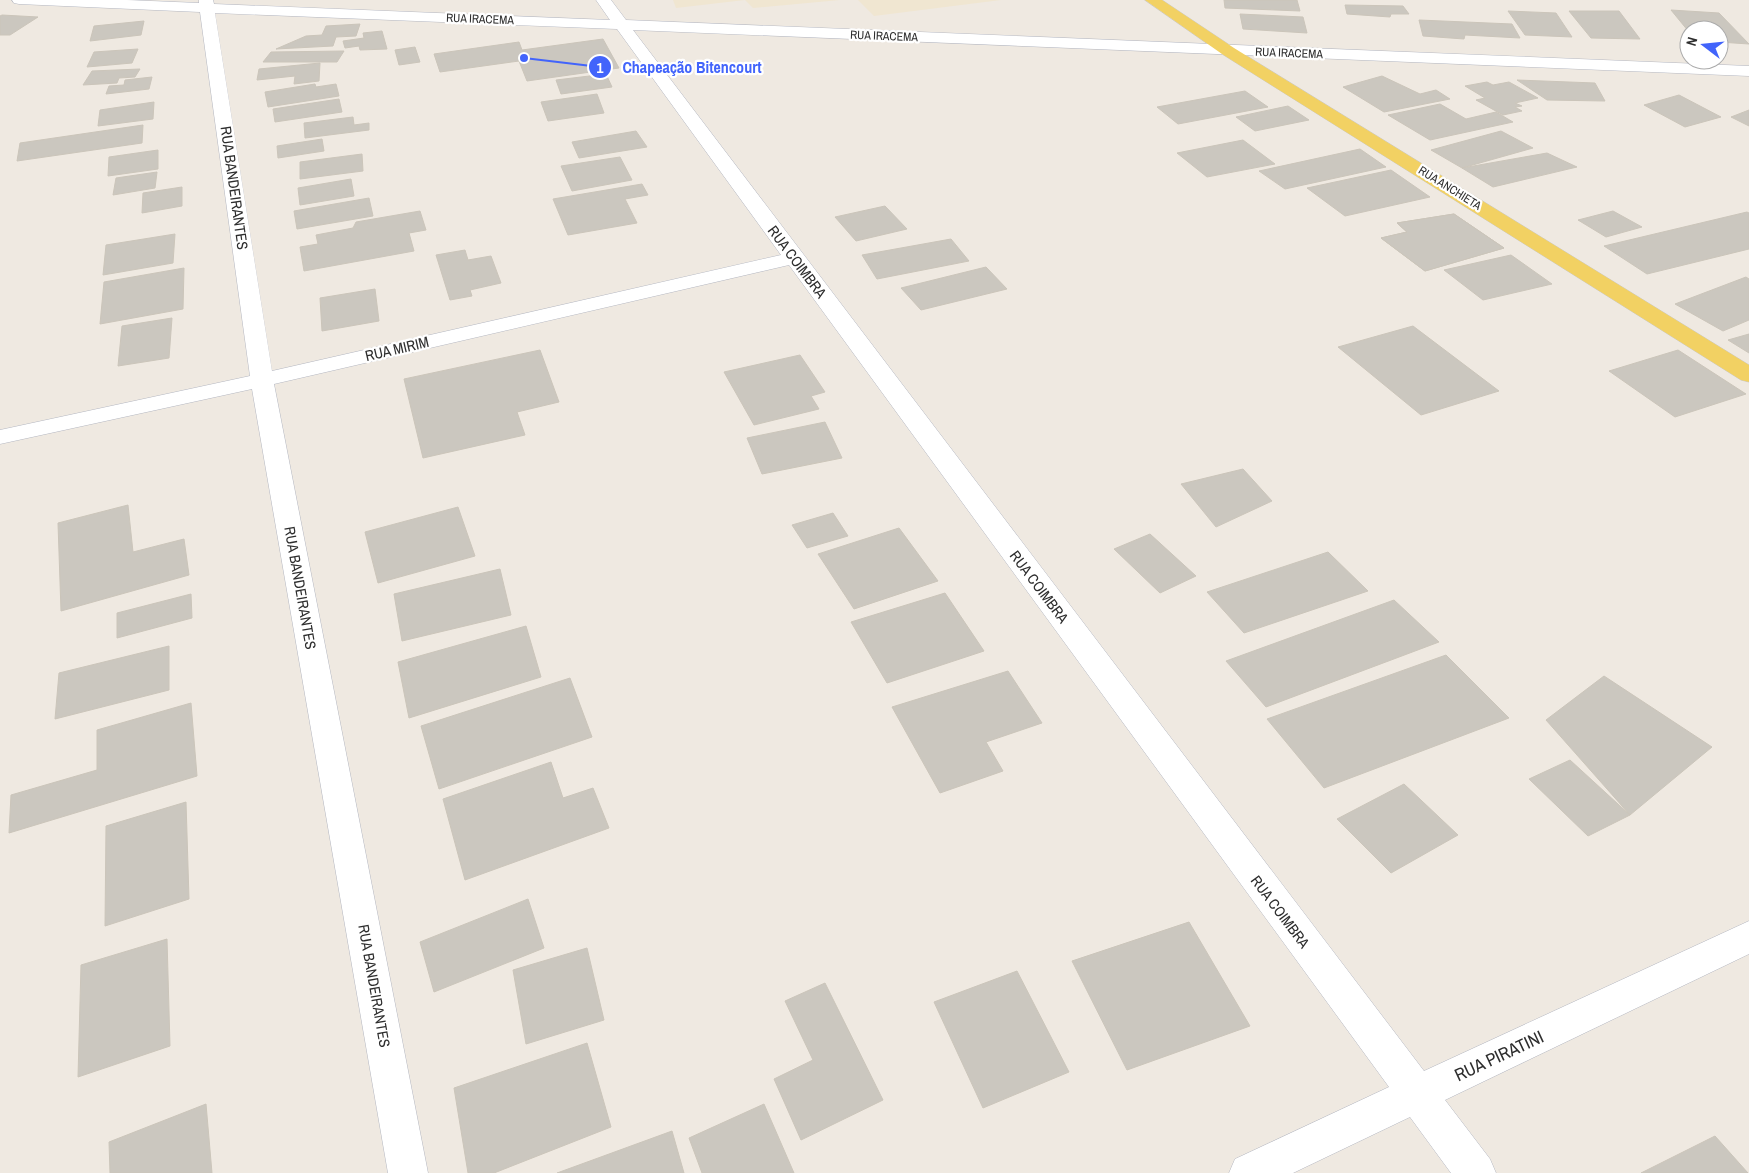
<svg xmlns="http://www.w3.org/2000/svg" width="1749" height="1173" font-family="'Archivo Narrow',sans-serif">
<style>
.education{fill:#f0e6d1}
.building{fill:#cbc7bf;stroke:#cbc5ba}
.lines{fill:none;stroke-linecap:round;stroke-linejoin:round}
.minor-casing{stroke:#b4b7c1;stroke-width:1}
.major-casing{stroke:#c9c9c9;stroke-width:1}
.minor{fill:#fff;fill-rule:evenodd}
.major{fill:#f2d163;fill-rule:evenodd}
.labels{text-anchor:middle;stroke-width:4.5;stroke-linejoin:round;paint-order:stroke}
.far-street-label{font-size:12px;fill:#2e2e2e;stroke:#fff}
.street-label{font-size:15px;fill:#2e2e2e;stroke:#fff}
.near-street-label{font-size:18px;fill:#2e2e2e;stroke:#fff}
.leader{fill:none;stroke:#4264fb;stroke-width:2}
.callout-dot{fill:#4264fb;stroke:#fff;stroke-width:2}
.mark-label{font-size:15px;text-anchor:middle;font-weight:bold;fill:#fff}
.callout-label{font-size:16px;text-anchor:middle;font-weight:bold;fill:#4264fb;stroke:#fff;stroke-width:4.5;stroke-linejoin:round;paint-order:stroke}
</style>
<rect width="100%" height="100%" fill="#efe9e1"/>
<g class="education">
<polygon points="673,0 840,0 753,8 745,0 676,8"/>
<polygon points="858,0 1001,0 874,16"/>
</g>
<g class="building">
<polygon points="1224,0 1297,0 1300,11 1225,8"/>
<polygon points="1345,5 1403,6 1409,14 1391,14 1390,17 1347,14"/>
<polygon points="1671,10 1719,13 1749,44 1719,42 1719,30 1689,30 1689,32"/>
<polygon points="1508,11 1556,13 1572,37 1525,35"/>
<polygon points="1569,11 1619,11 1640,39 1591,38"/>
<polygon points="1240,14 1303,17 1307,33 1243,29"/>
<polygon points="2,15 38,17 10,35 0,35 0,16"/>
<polygon points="1419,20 1512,24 1520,38 1465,35 1464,39 1423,36"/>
<polygon points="144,21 141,35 90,41 94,26"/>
<polygon points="360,24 356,36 336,37 333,46 276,49 306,36 322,35 326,26"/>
<polygon points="382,31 387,49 360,50 359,46 345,48 343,41 364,38 363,33"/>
<polygon points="603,39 619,68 527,81 519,61 440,72 434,54 519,42 522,50"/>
<polygon points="415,47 420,62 399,65 395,50"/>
<polygon points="138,49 132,63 87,67 94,52"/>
<polygon points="344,51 337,62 263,62 271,52"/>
<polygon points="320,63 319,81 294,84 295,76 257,80 259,69"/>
<polygon points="140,69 135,77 119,78 117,83 83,85 92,71"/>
<polygon points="606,74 612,87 561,94 556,80"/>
<polygon points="1382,76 1420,94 1436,90 1450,99 1384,112 1343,87"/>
<polygon points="152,77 149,89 106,94 109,86 124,85 125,80"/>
<polygon points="1517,80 1595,83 1605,101 1547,100"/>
<polygon points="1487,82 1493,85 1509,82 1538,98 1515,103 1522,106 1515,107 1522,111 1503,115 1476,100 1485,98 1465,86"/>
<polygon points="315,84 316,87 336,84 339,96 268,107 265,92"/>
<polygon points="1245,91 1268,107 1178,124 1157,107"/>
<polygon points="597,94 604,113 548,121 541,102"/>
<polygon points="1679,95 1721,117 1685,127 1644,105"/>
<polygon points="339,99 342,112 275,122 273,109"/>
<polygon points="154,102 153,119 98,126 100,110"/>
<polygon points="1440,104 1466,119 1496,112 1513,122 1430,140 1388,115"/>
<polygon points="1288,106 1309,120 1255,131 1236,117"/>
<polygon points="1749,110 1749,126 1731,117"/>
<polygon points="353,117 354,125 369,123 369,130 305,138 304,123"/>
<polygon points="143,125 142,143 17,161 20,143"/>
<polygon points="636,131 647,147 579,158 572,142"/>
<polygon points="1501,131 1533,148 1462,168 1431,150"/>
<polygon points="322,139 324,151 278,158 277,146"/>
<polygon points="1243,140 1275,164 1207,177 1177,153"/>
<polygon points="1360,149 1386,167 1285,189 1259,171"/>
<polygon points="158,150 158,169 108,176 109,157"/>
<polygon points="1547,153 1577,167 1493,187 1462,168"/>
<polygon points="362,154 363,171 300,179 300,162"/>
<polygon points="620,157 632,180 572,191 561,166"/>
<polygon points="1391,170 1430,197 1345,216 1307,188"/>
<polygon points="157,172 155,188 113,195 116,178"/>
<polygon points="351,179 354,196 300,205 298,188"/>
<polygon points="642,184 648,195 625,199 637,223 568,235 553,199"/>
<polygon points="182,187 182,206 142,213 143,193"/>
<polygon points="369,198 373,216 297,229 294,211"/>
<polygon points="885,206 907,229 856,241 835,217"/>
<polygon points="420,211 426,230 409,233 414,251 304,271 300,247 318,244 316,235 353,228 356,222"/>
<polygon points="1613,211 1642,227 1606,237 1578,220"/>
<polygon points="1747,212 1749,213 1749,249 1647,274 1604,246"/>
<polygon points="1454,214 1504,248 1425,271 1381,238 1407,232 1397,223"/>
<polygon points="1454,214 1504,248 1425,271 1381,238 1407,232 1397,223"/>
<polygon points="175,234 173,263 103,275 106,245"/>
<polygon points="951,239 969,261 877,279 862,255"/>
<polygon points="465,250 468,260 491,256 501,283 470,290 472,296 450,300 436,255"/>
<polygon points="1511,255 1552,284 1483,300 1444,270"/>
<polygon points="986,267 1007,289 921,310 901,288"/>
<polygon points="184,268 183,309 100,324 104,282"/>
<polygon points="1746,277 1749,279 1749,320 1723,331 1675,304"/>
<polygon points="375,289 379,321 322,331 320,298"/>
<polygon points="172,318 169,358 118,366 122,326"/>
<polygon points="1413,326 1499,391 1421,415 1338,347"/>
<polygon points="1749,334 1749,353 1728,340"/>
<polygon points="540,350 559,402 517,412 525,435 423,458 404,379"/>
<polygon points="1678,350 1746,394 1675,417 1609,371"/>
<polygon points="800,355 825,392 811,396 819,409 754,425 724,372"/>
<polygon points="825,422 842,458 762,474 747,438"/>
<polygon points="1243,469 1272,501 1216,527 1181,484"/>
<polygon points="128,505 133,552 184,539 189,575 61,611 58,523"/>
<polygon points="458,507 475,556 378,583 365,532"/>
<polygon points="833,513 848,536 807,548 792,525"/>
<polygon points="899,528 938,581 854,609 818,554"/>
<polygon points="1150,534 1196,576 1160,593 1114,549"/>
<polygon points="1328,552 1368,591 1244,633 1207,592"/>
<polygon points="500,569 511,615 402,641 394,594"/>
<polygon points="945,593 984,651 887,683 851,622"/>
<polygon points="191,594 192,618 117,638 117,613"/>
<polygon points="1394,600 1439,642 1266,707 1226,661"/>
<polygon points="526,626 541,677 409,718 398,662"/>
<polygon points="169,646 169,690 55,719 59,673"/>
<polygon points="1446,655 1509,718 1324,788 1267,719"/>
<polygon points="1008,671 1042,723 986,742 1003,771 940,793 892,707"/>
<polygon points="1604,676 1712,747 1630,815 1546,720"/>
<polygon points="570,678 592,737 439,789 421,726"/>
<polygon points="191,703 197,776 9,833 11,795 97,770 97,730"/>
<polygon points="1570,760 1630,815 1588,836 1529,779"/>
<polygon points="551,762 563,798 593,788 609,828 465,880 443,799"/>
<polygon points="1404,784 1458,835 1391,873 1337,819"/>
<polygon points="186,802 189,899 105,926 106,826"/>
<polygon points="528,899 544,948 434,992 420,942"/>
<polygon points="1189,922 1250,1026 1127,1070 1072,961"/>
<polygon points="167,939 170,1046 78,1077 81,965"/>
<polygon points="587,948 604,1020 526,1044 513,970"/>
<polygon points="1017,971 1069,1072 983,1108 934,1002"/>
<polygon points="825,983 883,1100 801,1140 774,1079 813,1060 785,1001"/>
<polygon points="587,1043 611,1127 494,1173 468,1173 454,1088"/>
<polygon points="206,1104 212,1173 110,1173 109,1142"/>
<polygon points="764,1104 794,1173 702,1173 689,1138"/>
<polygon points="672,1131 684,1173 557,1173"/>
<polygon points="1715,1136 1748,1173 1641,1173"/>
</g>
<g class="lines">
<defs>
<path id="minor" d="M12 0H127L199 3V0H213L214 4 610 20 596 0H611L626 20 1749 66V76L633 30 1424 1071 1749 921V954L1445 1100 1490 1159 1496 1173H1451L1410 1117 1293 1173H1229L1235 1159 1389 1087 789 265 274 384 428 1173H388L252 389 0 444V430L250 376 200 12 19 4 14 3ZM215 13 617 29 781 255 272 371Z"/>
<polygon id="major" points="1145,0 1162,0 1234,48 1749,365 1749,382 1741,380 1222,54"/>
</defs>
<use href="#minor" class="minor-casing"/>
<use href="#major" class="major-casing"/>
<use href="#minor" class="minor"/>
<use href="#major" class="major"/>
</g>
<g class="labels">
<g class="far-street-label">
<text transform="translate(480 19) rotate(2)" y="4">RUA IRACEMA</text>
<text transform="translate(884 36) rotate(2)" y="4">RUA IRACEMA</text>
<text transform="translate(1289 53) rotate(2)" y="4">RUA IRACEMA</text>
<text transform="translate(1450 188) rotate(32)" y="4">RUA ANCHIETA</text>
</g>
<g class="street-label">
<text transform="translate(234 188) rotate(82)" y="5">RUA BANDEIRANTES</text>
<text transform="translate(797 262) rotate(53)" y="5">RUA COIMBRA</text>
<text transform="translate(397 349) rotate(-13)" y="5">RUA MIRIM</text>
<text transform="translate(1039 587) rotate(53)" y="5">RUA COIMBRA</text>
<text transform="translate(300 588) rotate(80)" y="5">RUA BANDEIRANTES</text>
<text transform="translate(1280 912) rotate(53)" y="5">RUA COIMBRA</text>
<text transform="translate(374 986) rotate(80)" y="5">RUA BANDEIRANTES</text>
</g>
<g class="near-street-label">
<text transform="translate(1499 1056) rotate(-25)" y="6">RUA PIRATINI</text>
</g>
</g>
<path class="leader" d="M524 58L600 67"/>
<g class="callout-dot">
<circle cx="524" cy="58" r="5"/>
<circle cx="600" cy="67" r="12"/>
</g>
<g class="mark-label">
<text x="600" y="73">1</text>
</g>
<g class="callout-label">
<text x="692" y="73">Chapeação Bitencourt</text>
</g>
<g transform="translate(1704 45) rotate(286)"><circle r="24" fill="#ffffff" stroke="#ababab"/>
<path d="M0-4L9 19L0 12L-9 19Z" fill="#4264fb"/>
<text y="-8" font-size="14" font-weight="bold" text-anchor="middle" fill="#2e2e2e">N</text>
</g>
</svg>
